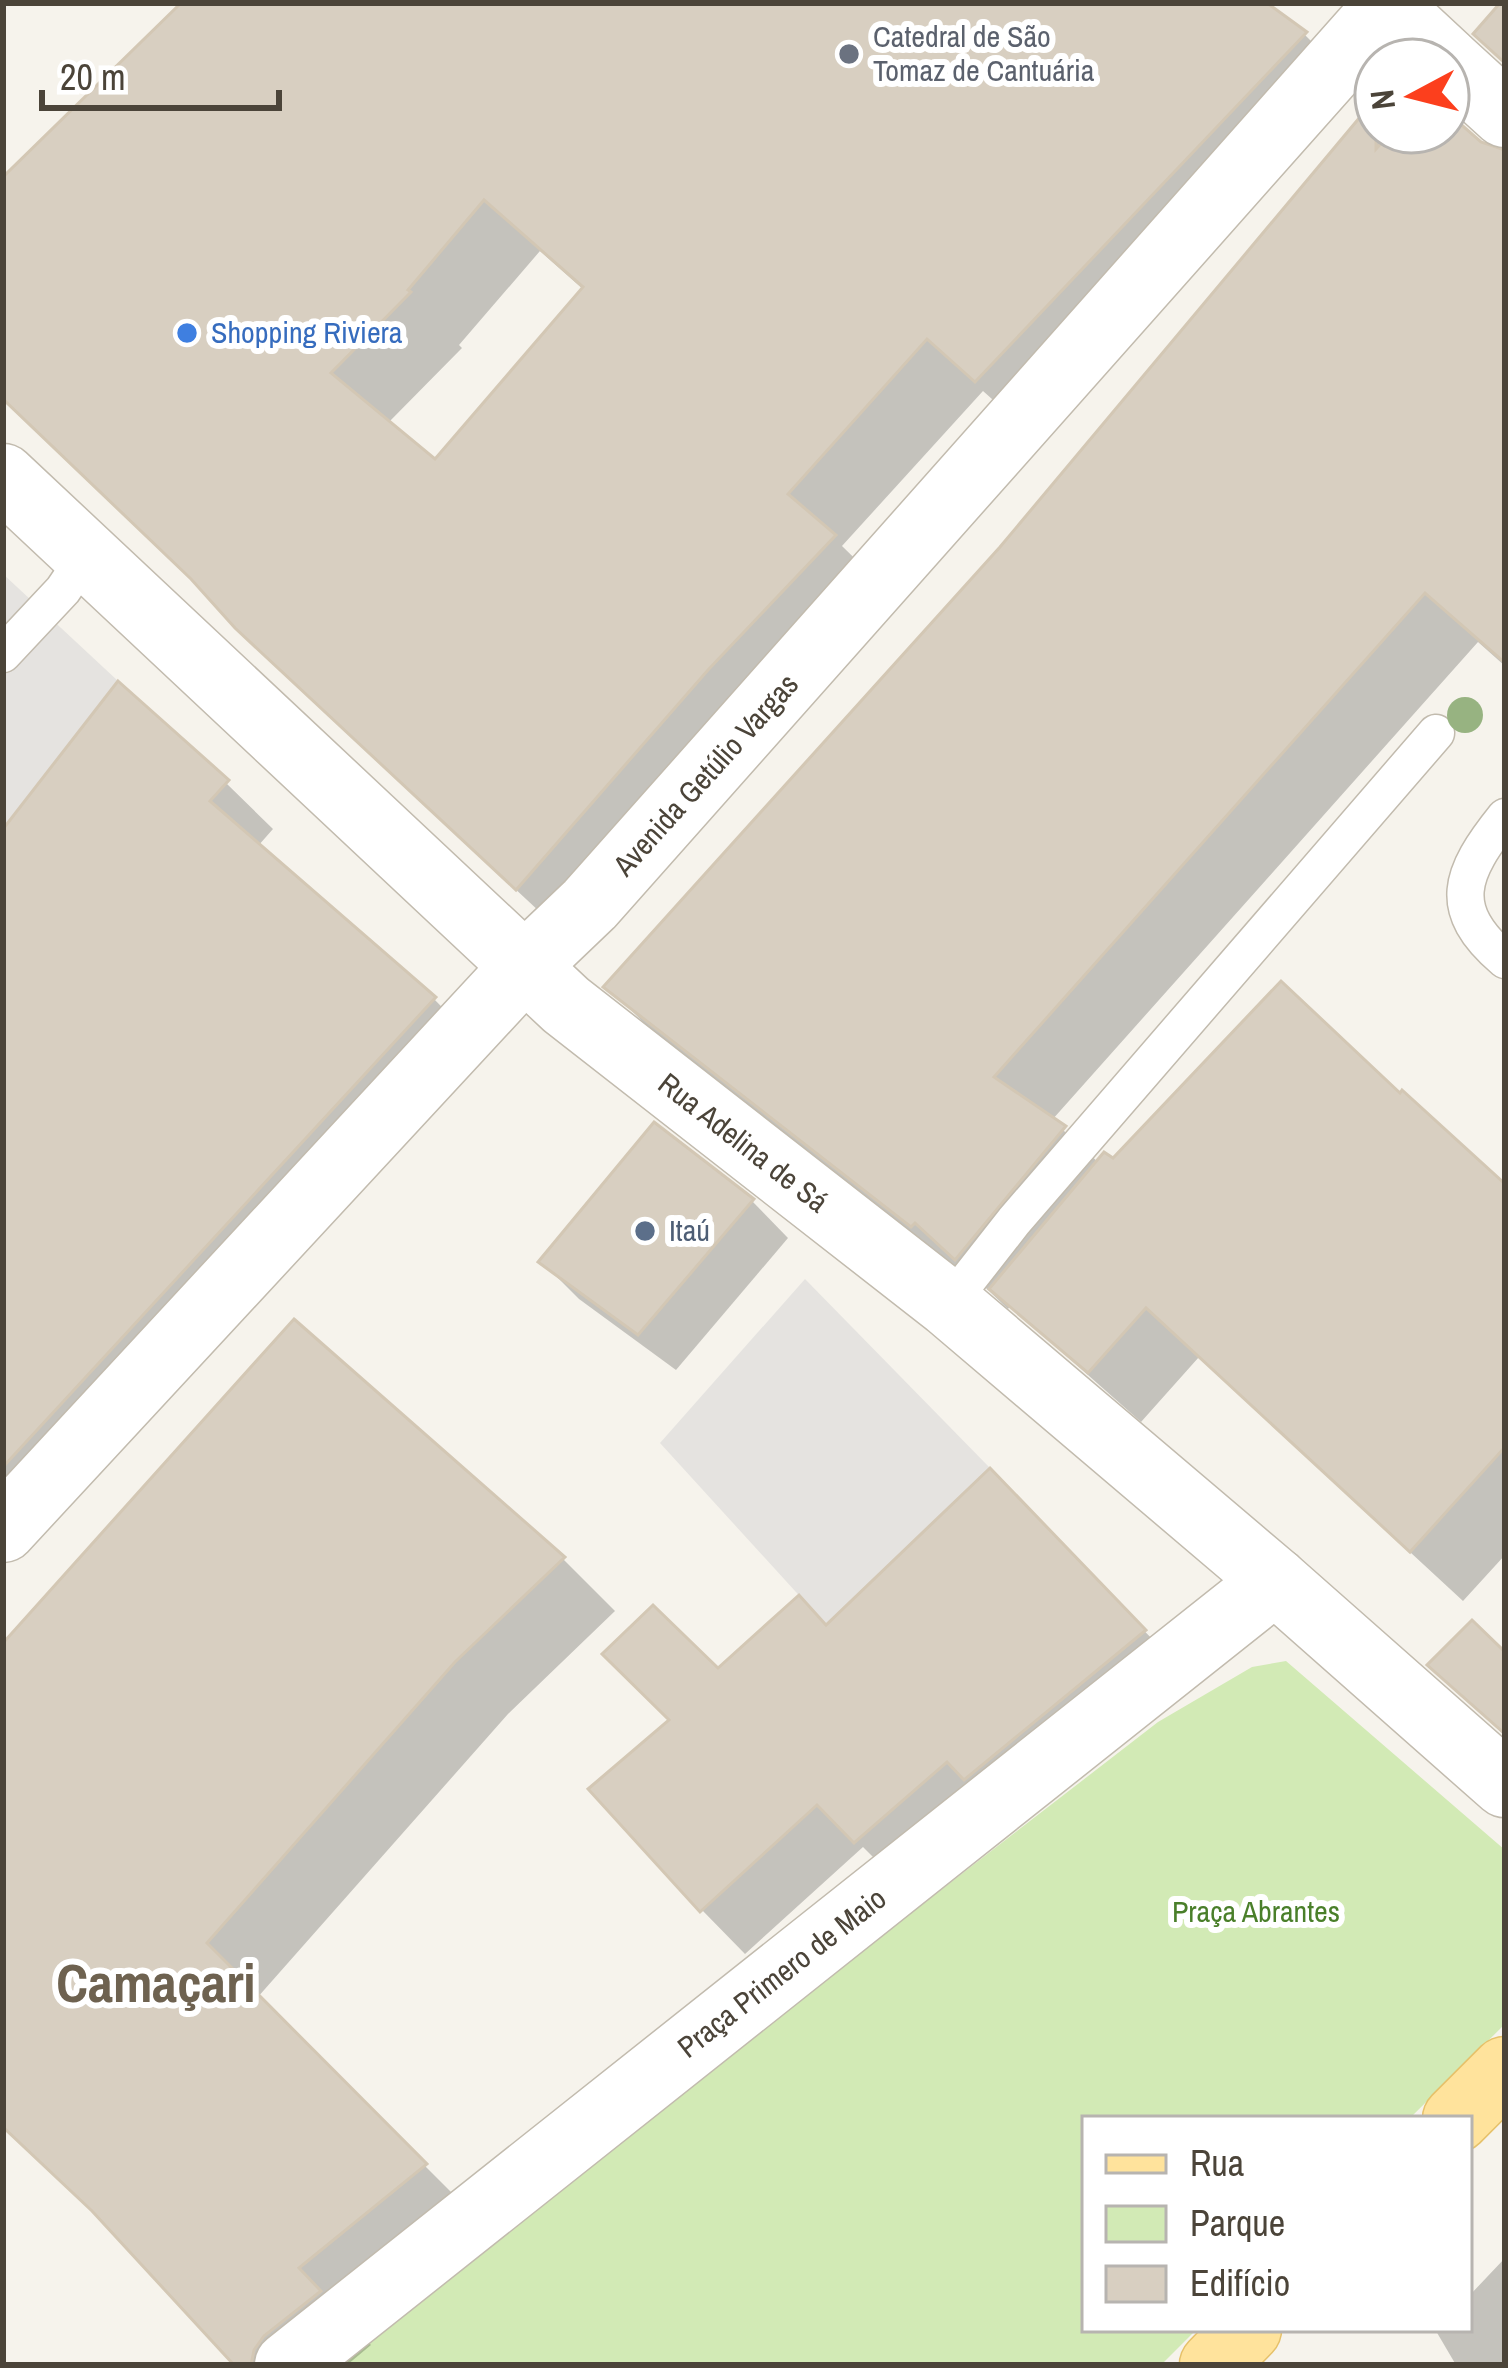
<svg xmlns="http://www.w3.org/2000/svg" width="1508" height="2368" font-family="'Archivo Narrow',sans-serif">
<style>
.green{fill:#d2eab5}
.parking{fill:#e5e3e0}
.shadow{fill:#0003;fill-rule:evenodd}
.building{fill:#d8cfc1;stroke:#d3c7b4;stroke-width:3;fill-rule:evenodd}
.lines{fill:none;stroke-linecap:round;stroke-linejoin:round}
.service-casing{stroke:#c2bbae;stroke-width:39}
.minor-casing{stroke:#c2bbae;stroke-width:69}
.tertiary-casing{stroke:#c2bbae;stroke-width:69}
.primary-casing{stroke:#e6c16a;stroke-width:69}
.service{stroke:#fff;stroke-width:36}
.minor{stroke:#fff;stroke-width:66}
.tertiary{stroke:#fff;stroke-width:66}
.primary{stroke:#ffe39c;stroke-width:66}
.tree{fill:#97b381}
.worship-dot{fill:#6b7280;stroke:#fff;stroke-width:4.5}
.shop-dot{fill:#3f7fe0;stroke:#fff;stroke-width:4.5}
.service-dot{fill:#5c6f8a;stroke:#fff;stroke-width:4.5}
.labels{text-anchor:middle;stroke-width:12;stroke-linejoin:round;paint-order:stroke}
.worship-label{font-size:30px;fill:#5b616d;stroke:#fff;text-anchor:start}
.shop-label{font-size:30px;fill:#366cbe;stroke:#fff;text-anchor:start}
.street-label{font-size:30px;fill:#4b4439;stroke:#fff}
.service-label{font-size:30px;fill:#4e5e75;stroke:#fff;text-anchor:start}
.park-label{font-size:30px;fill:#4a7f2a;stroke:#fff}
.town-label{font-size:54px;font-weight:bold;fill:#6e6250;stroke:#fff}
</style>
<rect width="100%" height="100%" fill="#f6f3ec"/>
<polygon class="green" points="1286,1661 1505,1850 1505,2024 1409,2119 1085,2119 1085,2329 1197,2329 1161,2365 327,2365 1158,1722 1252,1667"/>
<g class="parking">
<polygon points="3,574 118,681 3,829"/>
<polygon points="805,1279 990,1468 826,1625 660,1443"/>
</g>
<g class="shadow">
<path d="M183 3H1262L1305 35 1358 88 1030 433 983 391 842 546 887 590 571 941 292 681 208 593 3 397V179ZM540 251 584 290 436 463 388 423 462 348 459 345Z"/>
<polygon points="1376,103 1376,132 1448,132 1448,117 1478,144 1505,153 1505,666 1478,642 1052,1120 1099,1163 1505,1189 1505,1555 1463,1601 1199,1357 1141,1422 1010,1306 1008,1309 968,1271 964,1276 659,1038 608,987 1003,549"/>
<polygon points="226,783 273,829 258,846 434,999 480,1046 3,1564 3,834"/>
<polygon points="752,1201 788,1238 676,1370 579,1299 542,1262"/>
<polygon points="1033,1516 1187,1675 900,1884 863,1847 745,1954 702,1910 673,1720 718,1672 828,1628"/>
<polygon points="563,1559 615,1611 508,1714 257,1998 478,2219 349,2322 371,2345 347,2365 238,2365 115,2232 3,2126 3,1644"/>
<polygon points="1505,1657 1505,1736 1431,1665"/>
<polygon points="1505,2258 1505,2365 1456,2365 1436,2331 1469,2329 1469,2296"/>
</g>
<g class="building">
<path d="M181 3H1267L1307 32 975 382 927 339 788 494 836 535 708 670 516 890 235 628 191 579 3 399V177ZM484 200 583 287 435 459 331 373 411 292 408 290Z"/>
<polygon points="1500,3 1505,3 1505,63 1473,34"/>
<polygon points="1376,98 1376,149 1391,132 1448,132 1448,113 1481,142 1505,150 1505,663 1425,593 994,1077 1066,1126 955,1260 915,1223 911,1227 603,987 1000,547"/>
<polygon points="118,681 229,780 210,801 436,997 3,1467 3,829"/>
<polygon points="1281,981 1400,1093 1402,1090 1505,1184 1505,1447 1410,1552 1146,1308 1088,1373 989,1289 1104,1152 1113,1158"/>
<polygon points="654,1122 754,1199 638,1335 538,1262"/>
<polygon points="294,1319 565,1557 455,1662 207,1943 427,2164 299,2268 321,2291 264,2336 254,2350 251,2365 234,2365 92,2211 3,2127 3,1643"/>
<polygon points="990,1468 1146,1630 964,1780 947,1762 854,1843 817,1805 700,1912 588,1789 669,1720 602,1654 653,1605 718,1668 799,1595 826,1625"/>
<polygon points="1472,1620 1505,1652 1505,1734 1427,1665"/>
</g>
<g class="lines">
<defs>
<g id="service">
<polyline points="3,654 63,590 86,556"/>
<path d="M1505 817C1460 873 1445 909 1505 960"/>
<polyline points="949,1304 1014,1221 1436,733"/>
</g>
<g id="minor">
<polyline points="1388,6 1446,60"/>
<polyline points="1448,62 1505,114"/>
<polyline points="288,2365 1275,1581"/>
</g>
<g id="tertiary">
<polyline points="3,477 566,1005 949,1304 1275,1581 1505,1784"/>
<polyline points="3,1529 523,968 590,904 1390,3"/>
</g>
<g id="primary">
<polyline points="1456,2119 1505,2070"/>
<polyline points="1213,2365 1248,2329"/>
</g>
</defs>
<use href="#service" class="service-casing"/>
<use href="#minor" class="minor-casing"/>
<use href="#tertiary" class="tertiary-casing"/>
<use href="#primary" class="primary-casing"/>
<use href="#service" class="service"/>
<use href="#minor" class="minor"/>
<use href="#tertiary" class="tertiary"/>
<use href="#primary" class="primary"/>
</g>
<circle class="tree" cx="1465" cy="715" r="18"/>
<circle class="worship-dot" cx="849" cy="54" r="12"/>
<circle class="shop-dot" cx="187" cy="333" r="12"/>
<circle class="service-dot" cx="645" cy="1231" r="12"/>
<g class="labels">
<g class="worship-label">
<text x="873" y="47">Catedral de São<tspan x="873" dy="34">Tomaz de Cantuária</tspan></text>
</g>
<g class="shop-label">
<text x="211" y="343">Shopping Riviera</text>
</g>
<g class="street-label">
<text transform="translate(706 775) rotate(-48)" y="10">Avenida Getúlio Vargas</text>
<text transform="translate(743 1143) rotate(38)" y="10">Rua Adelina de Sá</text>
<text transform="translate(782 1973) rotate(-38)" y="10">Praça Primero de Maio</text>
</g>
<g class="service-label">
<text x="669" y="1241">Itaú</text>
</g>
<g class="park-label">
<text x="1256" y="1922">Praça Abrantes</text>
</g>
<g class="town-label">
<text x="156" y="2002">Camaçari</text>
</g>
</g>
<rect width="1508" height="2368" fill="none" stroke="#4b4439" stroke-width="12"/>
<rect x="1082" y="2116" width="390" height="216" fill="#ffffff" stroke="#b7b4b0" stroke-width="3"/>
<rect x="1106" y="2155" width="60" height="18" fill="#ffe39c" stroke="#b7b4b0" stroke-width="3"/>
<text x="1190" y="2176" font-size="36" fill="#4b4439">Rua</text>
<rect x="1106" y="2206" width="60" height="36" fill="#d2eab5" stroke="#b7b4b0" stroke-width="3"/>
<text x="1190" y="2236" font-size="36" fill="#4b4439">Parque</text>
<rect x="1106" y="2266" width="60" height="36" fill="#d8cfc1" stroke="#b7b4b0" stroke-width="3"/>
<text x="1190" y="2296" font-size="36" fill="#4b4439">Edifício</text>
<g transform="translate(1412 96) rotate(263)"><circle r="57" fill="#ffffff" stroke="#b7b4b0" stroke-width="3"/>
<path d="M0-9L21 45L0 30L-21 45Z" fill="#fc3f1d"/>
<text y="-18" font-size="33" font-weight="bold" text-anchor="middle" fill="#4b4439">N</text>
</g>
<path d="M42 90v18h237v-18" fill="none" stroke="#4b4439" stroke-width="6"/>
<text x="60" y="90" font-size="36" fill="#4b4439" stroke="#ffffff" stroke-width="9" paint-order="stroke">20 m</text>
</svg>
